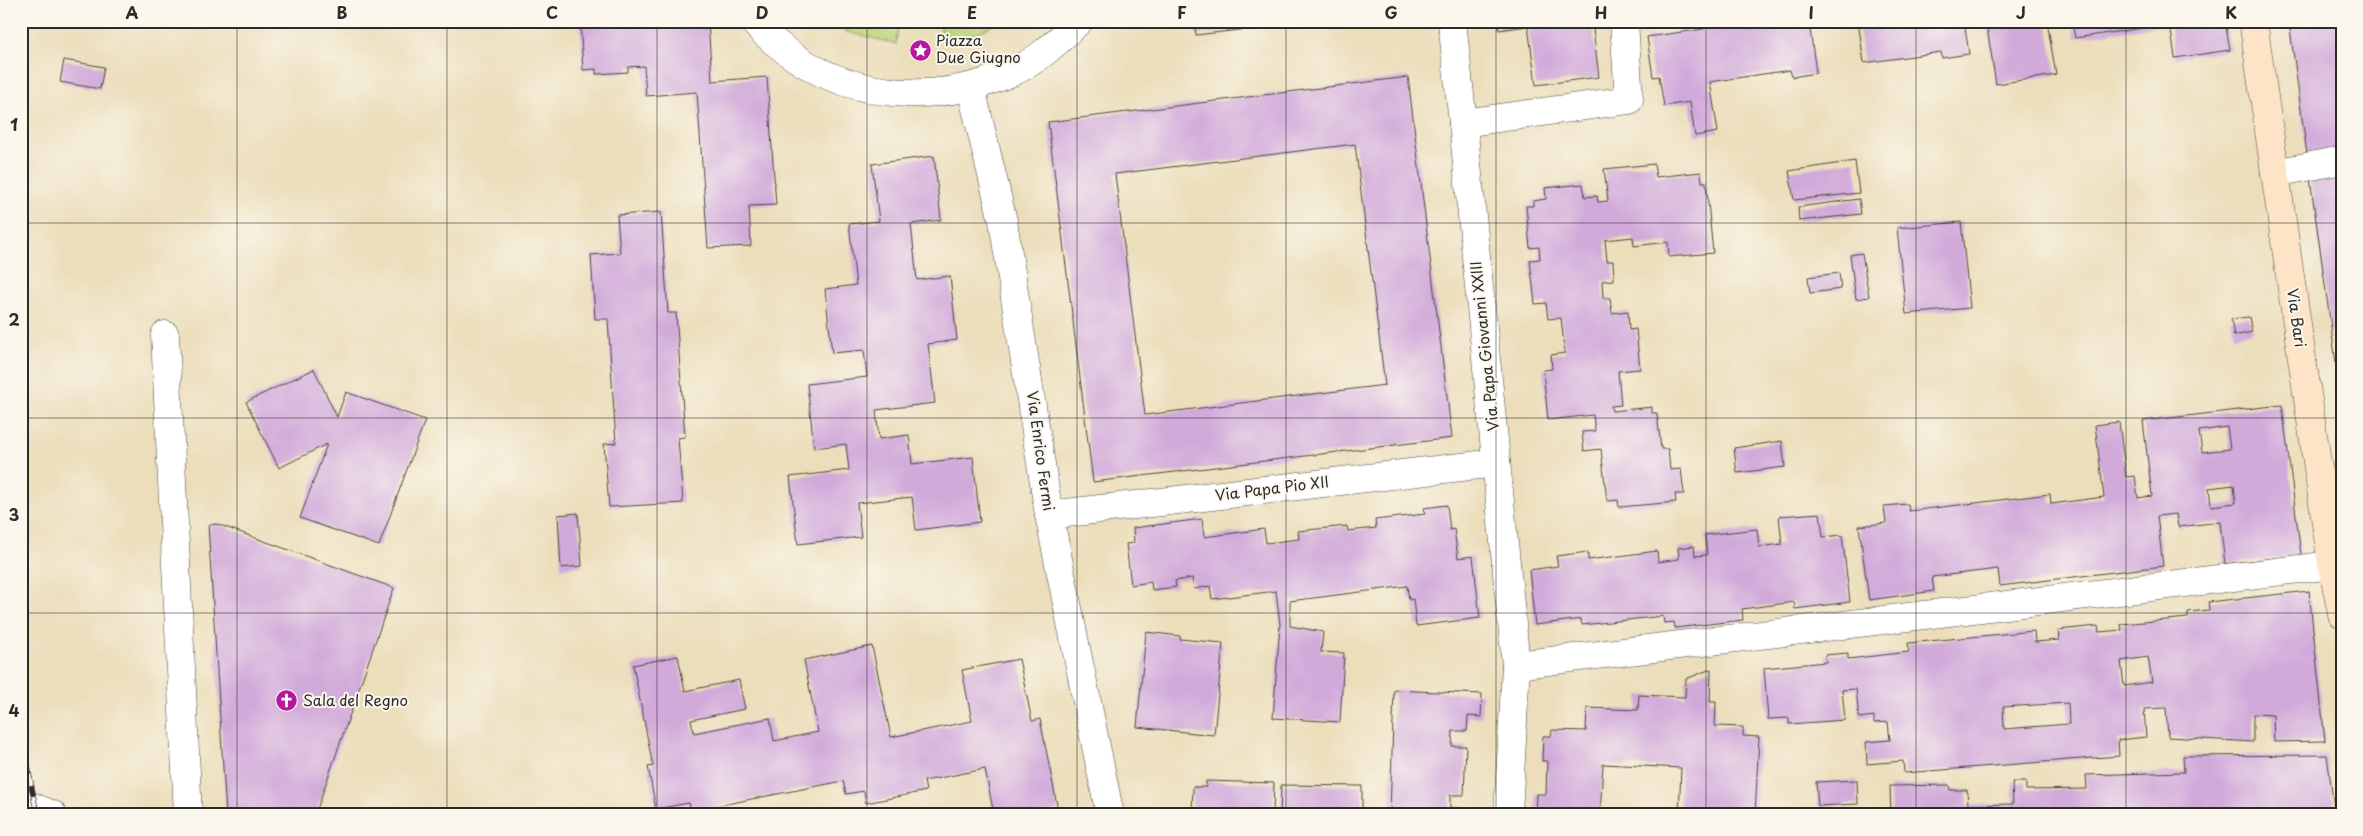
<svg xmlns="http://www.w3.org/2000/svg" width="2363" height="836" font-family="'Playpen Sans',sans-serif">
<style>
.green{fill:#bcd479;stroke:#748052}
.building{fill:#d1aada;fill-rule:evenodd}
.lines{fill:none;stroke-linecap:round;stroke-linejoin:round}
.street-casing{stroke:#484641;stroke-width:29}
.secondary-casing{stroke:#484641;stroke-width:29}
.street{stroke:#fff;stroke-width:28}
.secondary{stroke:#fee4c6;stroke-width:28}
.rail-casing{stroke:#2b2b2b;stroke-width:5.5}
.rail{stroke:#fbf7ec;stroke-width:4;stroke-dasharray:11;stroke-linecap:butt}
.grid{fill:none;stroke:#2b2b2b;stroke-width:1;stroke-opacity:0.55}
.labels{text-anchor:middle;stroke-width:4;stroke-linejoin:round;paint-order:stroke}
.poi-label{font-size:15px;fill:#2b2b2b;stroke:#fbf7ec;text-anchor:start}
.street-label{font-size:15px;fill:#2b2b2b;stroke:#fbf7ec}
.neatline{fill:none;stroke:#2b2b2b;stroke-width:2}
.grid-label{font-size:16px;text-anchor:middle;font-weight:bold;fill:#2b2b2b}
</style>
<rect width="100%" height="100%" fill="#fbf7ec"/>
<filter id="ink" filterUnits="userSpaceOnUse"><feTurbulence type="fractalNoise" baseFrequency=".02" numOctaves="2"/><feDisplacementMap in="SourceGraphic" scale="10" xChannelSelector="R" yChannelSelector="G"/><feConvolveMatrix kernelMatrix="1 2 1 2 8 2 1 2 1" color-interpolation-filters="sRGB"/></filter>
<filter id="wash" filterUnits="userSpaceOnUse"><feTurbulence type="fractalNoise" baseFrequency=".0096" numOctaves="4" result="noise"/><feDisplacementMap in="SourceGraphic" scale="20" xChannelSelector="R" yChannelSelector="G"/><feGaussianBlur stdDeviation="1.12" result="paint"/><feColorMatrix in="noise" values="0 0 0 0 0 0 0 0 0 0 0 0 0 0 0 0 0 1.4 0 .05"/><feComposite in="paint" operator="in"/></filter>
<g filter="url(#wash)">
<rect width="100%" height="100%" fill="#ecdebb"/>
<g class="green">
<polygon points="827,21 899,21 896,44 847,32"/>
<polygon points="939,21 1002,21 975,34 942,41"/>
</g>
<g id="blocks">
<g class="building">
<polygon points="580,21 708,21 712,81 767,77 776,205 749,206 751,246 708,248 697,92 646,96 644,66 628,67 628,72 596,74 596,69 583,70"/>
<polygon points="1194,21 1256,21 1257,28 1196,35"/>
<polygon points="1498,21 1592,21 1599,77 1536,85 1528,26 1499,30"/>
<polygon points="1703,21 1809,21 1816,73 1792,77 1790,70 1710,82 1718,132 1695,136 1690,102 1664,106 1659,76 1653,77 1647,37 1704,29"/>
<polygon points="1858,21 1964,21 1969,54 1942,58 1941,52 1864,63"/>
<polygon points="1986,21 2047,21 2056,75 1996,84"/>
<polygon points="2072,21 2225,21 2230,50 2175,58 2170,24 2075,38"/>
<polygon points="2289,21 2342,21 2342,155 2308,162"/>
<polygon points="64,60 104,67 100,89 60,82"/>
<path d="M1408 77 1452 438 1093 482 1048 122ZM1355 144 1385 385 1145 415 1115 174Z"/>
<polygon points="934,156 941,220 911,224 917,280 950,276 957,340 928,344 935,403 876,410 879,439 909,435 912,464 973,457 980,522 916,530 912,497 857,503 861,537 798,544 790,477 849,470 846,444 814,448 807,384 867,377 864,350 832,353 825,289 856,285 849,224 879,221 872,164"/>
<polygon points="1855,161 1859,193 1794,200 1789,171"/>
<polygon points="1654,164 1656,177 1701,172 1702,182 1706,182 1713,253 1669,257 1668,242 1634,246 1633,237 1605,240 1607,261 1613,261 1614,280 1602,281 1603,298 1610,298 1612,313 1628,311 1629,330 1636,329 1640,369 1618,371 1621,405 1611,406 1612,411 1652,407 1652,413 1657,413 1661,449 1668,449 1670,470 1681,469 1684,494 1675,494 1676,502 1619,507 1618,500 1607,501 1601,449 1584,451 1582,432 1595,431 1593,415 1548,420 1543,370 1552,369 1551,355 1565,353 1561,318 1548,319 1546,303 1535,304 1530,260 1540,259 1539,247 1530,248 1526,206 1533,206 1533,201 1546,199 1545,188 1583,184 1585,197 1597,196 1598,202 1608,201 1604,169"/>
<polygon points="2342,173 2342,363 2336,363 2310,178"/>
<polygon points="1859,199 1861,214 1799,221 1798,207"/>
<polygon points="661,212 668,313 676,313 685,437 678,438 683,503 609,507 604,444 616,443 608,319 595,319 591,255 620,253 617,215"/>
<polygon points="1961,222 1970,308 1906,314 1897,228"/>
<polygon points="1862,253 1869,297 1856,299 1850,255"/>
<polygon points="1839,273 1841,289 1810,293 1808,277"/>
<polygon points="2249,317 2252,332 2234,336 2231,319"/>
<polygon points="314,369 337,417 346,392 425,420 379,546 300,518 327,444 279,468 246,402"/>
<path d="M2282 405 2301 555 2225 564 2220 522 2178 527 2176 514 2157 516 2163 566 2000 586 1998 569 1932 577 1934 591 1869 600 1859 526 1886 523 1884 506 1908 504 1909 511 2050 494 2051 504 2104 497 2095 425 2119 422 2126 477 2135 476 2138 498 2152 496 2143 421ZM2227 427 2230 449 2202 452 2199 431ZM2234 485 2236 503 2211 506 2209 488Z"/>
<polygon points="1782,441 1785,467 1737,473 1734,448"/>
<polygon points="1447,505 1450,530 1454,529 1458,558 1473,556 1480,618 1416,626 1413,599 1409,600 1407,586 1290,601 1290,626 1323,632 1321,652 1344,653 1340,722 1273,718 1280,624 1276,591 1212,599 1210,586 1194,589 1192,578 1175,581 1176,587 1152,590 1151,582 1131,585 1126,544 1134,543 1133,528 1202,519 1204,537 1264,529 1266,543 1299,539 1298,531 1347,526 1348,531 1376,528 1375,520 1425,514 1424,508"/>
<polygon points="578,513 582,566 561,568 558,515"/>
<polygon points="1820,513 1823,537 1842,535 1850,602 1795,609 1794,602 1742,609 1743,620 1675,628 1674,622 1664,623 1663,616 1582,625 1581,619 1535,625 1529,570 1558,566 1556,556 1588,552 1588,560 1657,551 1658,562 1679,559 1678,548 1694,546 1695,556 1707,555 1705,535 1757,529 1759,547 1782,544 1779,516"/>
<polygon points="217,524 394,588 315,815 226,815 208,525"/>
<path d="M2309 591 2325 741 2274 742 2273 715 2253 714V742L2168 737 2166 708 2144 709 2146 737 2118 740 2119 756 1904 773 1903 761 1867 764 1866 742 1890 740 1888 722 1874 723V716L1859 718 1856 689 1842 690 1845 720 1789 724V718L1768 719 1764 668 1826 662 1825 655 1848 653V659L1909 652 1908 643 2034 631 2035 642 2059 640 2058 630 2098 626 2099 632 2122 630 2121 624 2188 618V612L2209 610 2208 602ZM2148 657 2152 682 2124 686 2121 661ZM2068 703 2069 724 2004 729 2003 707Z"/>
<polygon points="1146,632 1180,636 1180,639 1223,643 1214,735 1137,727"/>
<polygon points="872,646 891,737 972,721 962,670 1019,659 1032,721 1040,719 1058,810 1033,815 994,815 985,769 924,781 926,791 866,803 864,791 846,794 843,781 691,811 689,803 656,809 648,767 653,766 633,665 678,656 685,691 739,680 745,709 691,720 694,733 770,718 774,741 818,732 804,660"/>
<polygon points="1711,669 1710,702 1716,702 1715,726 1743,727 1743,736 1759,737 1755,815 1679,815 1681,768 1603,764 1600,815 1535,815 1536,794 1546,794 1547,761 1542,761 1543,736 1551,736 1552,730 1586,731 1587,708 1638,710 1639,695 1685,697 1686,679"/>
<polygon points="1394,690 1482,694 1481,717 1468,716 1467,731 1453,731 1452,746 1466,746 1464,795 1450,795 1450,808 1461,808 1461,815 1390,815"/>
<polygon points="2327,755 2335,815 2112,815 2112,808 2066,811 2067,815 1891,815 1890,786 1949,785 1950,790 1967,790 1968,805 2013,804 2012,782 2026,782 2026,790 2087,789 2086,775 2184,772 2183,756"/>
<polygon points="1857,780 1858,804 1818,806 1816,782"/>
<polygon points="1206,781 1274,783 1273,815 1192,815 1193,787 1206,787"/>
<polygon points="1281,785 1362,786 1362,815 1280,815"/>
</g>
</g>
</g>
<g filter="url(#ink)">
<use href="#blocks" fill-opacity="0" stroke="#484641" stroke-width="1"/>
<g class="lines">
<defs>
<g id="street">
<path d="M753 21C761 31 771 39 781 47 846 99 934 106 1010 73 1037 62 1058 41 1079 21"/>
<polyline points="1452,21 1463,123"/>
<polyline points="971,88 1003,221 1049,515 1110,815"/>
<polyline points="2275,173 2342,160"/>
<polyline points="165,335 188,815"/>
<polyline points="1049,515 1496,463"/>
<polyline points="1516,665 2332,565"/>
<polyline points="21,802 53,815"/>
<polyline points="1508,815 1516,665 1463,123 1629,100 1624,21"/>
</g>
<polyline id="secondary" points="2253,21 2332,565 2342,614"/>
</defs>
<use href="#street" class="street-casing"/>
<use href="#secondary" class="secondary-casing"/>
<use href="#street" class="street"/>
<use href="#secondary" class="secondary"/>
<defs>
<polyline id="rail" points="21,731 37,815"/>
</defs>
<use href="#rail" class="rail-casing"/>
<use href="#rail" class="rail"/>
</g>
</g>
<path class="grid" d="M237 21V815M447 21V815M657 21V815M867 21V815M1077 21V815M1286 21V815M1496 21V815M1706 21V815M1916 21V815M2126 21V815M21 223H2342M21 418H2342M21 613H2342"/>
<defs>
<symbol id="sight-disc" viewBox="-11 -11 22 22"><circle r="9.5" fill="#b5179e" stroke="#fbf7ec"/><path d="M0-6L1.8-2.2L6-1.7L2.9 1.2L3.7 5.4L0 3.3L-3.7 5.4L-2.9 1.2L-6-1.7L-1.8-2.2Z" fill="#fff"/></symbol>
<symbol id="church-disc" viewBox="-11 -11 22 22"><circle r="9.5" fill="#b5179e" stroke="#fbf7ec"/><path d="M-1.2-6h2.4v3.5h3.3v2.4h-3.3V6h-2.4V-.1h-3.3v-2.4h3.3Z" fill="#fff"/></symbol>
</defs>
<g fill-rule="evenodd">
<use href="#sight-disc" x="908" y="38" width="25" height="25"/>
<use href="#church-disc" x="274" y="688" width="25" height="25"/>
</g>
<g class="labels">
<g class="poi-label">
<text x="936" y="46">Piazza<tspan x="936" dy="17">Due Giugno</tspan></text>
<text x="303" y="706">Sala del Regno</text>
</g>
<g class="street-label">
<text transform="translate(2296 318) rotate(82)" y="5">Via Bari</text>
<text transform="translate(1485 346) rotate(-96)" y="5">Via Papa Giovanni XXIII</text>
<text transform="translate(1040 451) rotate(82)" y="5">Via Enrico Fermi</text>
<text transform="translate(1272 489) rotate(-7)" y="5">Via Papa Pio XII</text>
</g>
</g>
<rect width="2363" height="836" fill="none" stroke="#fbf7ec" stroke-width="55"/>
<rect x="28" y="28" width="2308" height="780" class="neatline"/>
<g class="grid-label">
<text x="132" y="19">A</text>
<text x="342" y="19">B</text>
<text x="552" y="19">C</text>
<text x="762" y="19">D</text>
<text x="972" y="19">E</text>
<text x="1182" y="19">F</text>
<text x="1391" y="19">G</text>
<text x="1601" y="19">H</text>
<text x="1811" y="19">I</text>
<text x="2021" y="19">J</text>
<text x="2231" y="19">K</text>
<text x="14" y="131">1</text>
<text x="14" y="326">2</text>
<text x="14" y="521">3</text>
<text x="14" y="717">4</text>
</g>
</svg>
